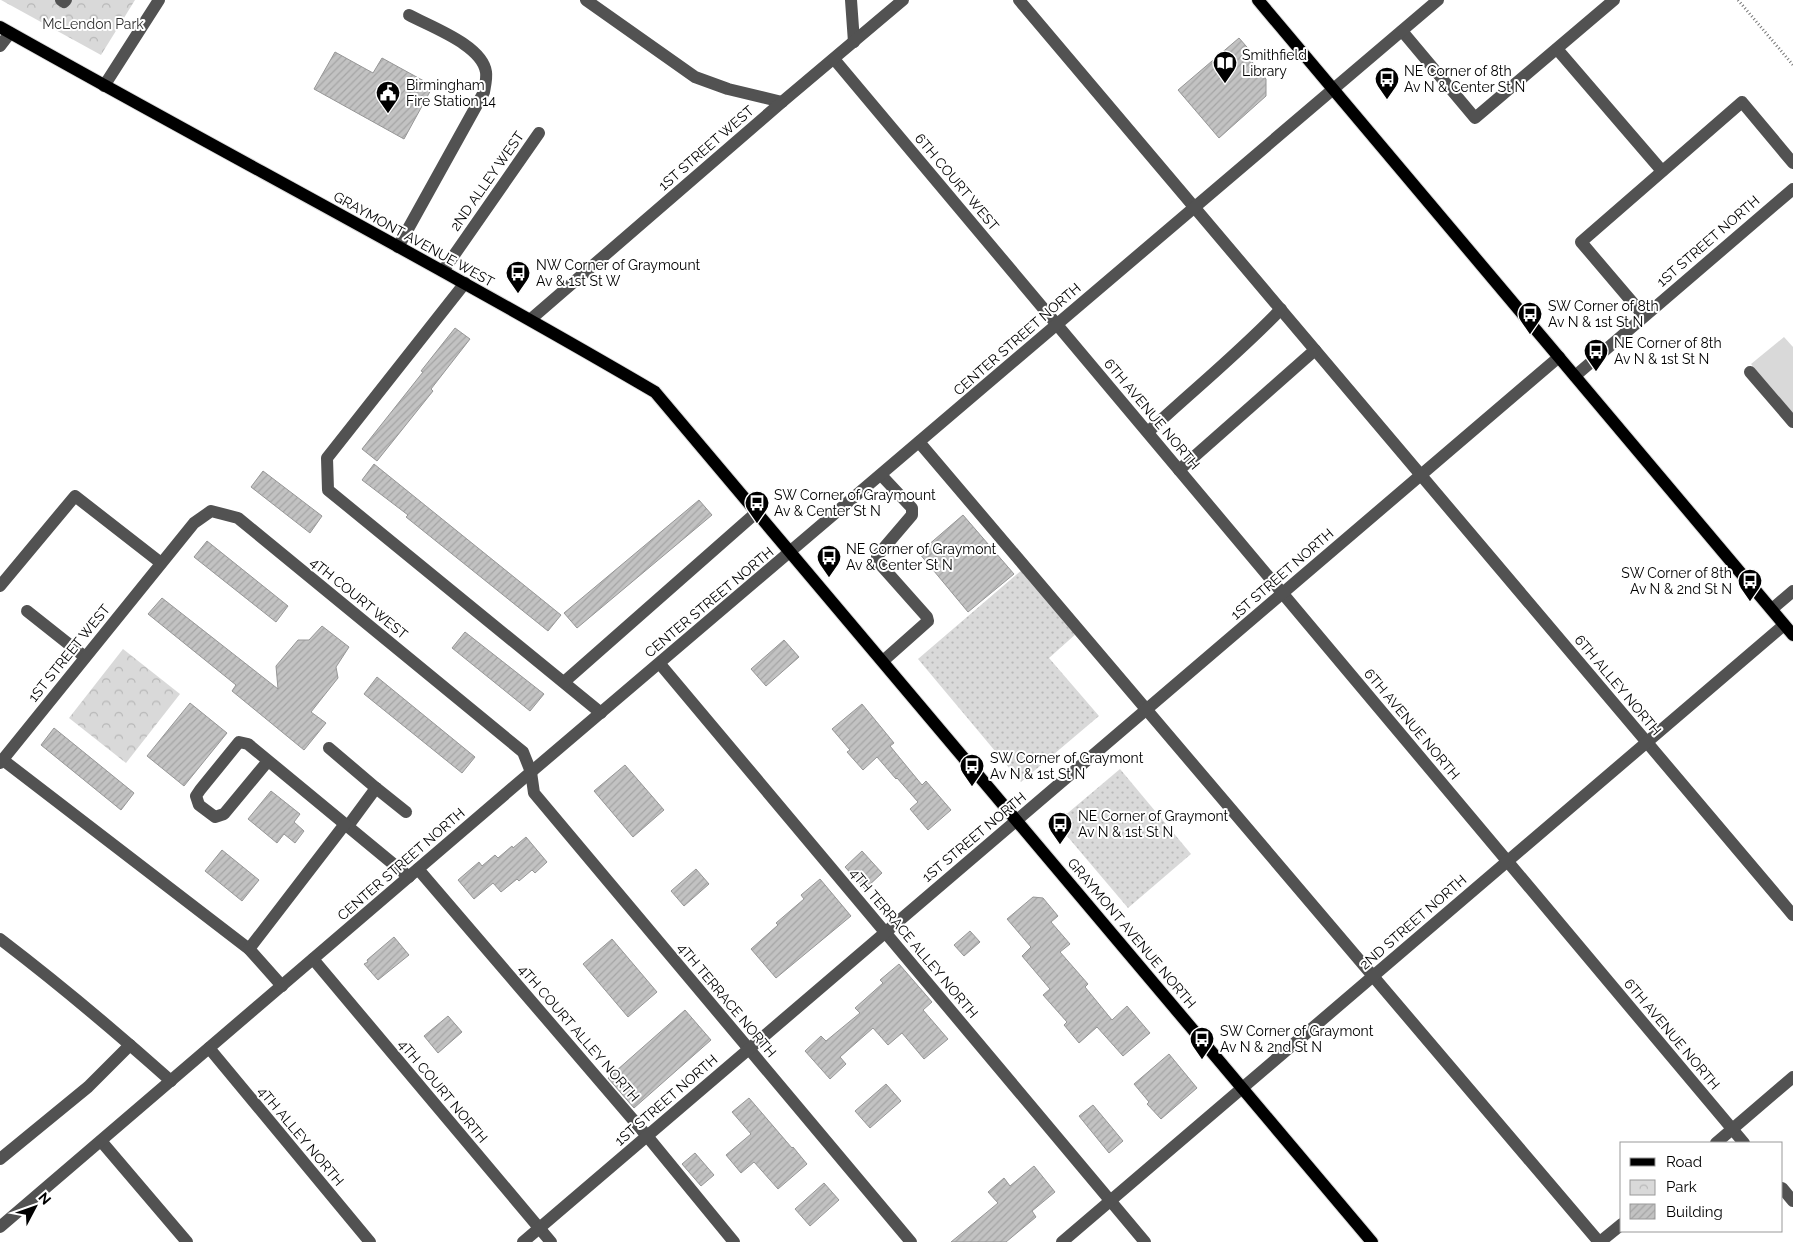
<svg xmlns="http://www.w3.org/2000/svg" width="1793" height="1242" font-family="Raleway,sans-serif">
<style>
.grass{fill:url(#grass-dots)}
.park{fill:url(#park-crowns)}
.pitch{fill:#d9d9d9}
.building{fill:url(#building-hatch);stroke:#969696}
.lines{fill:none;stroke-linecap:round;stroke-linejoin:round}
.major-casing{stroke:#dbdbdb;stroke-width:14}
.path{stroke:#747474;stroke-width:3;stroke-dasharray:1 2.5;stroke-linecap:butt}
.minor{stroke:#525252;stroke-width:12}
.major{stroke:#000;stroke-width:12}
.labels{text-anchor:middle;stroke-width:4;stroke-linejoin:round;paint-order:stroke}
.park-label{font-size:14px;fill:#303030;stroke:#fff}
.poi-label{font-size:14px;fill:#000;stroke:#fff;text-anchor:start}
.street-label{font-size:14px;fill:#000;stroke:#fff}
</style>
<defs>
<pattern id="grass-dots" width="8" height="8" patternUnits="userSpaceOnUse" patternTransform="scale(1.25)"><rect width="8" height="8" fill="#d9d9d9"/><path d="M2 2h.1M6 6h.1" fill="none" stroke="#b8b8b8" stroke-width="1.8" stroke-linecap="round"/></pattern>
<pattern id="park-crowns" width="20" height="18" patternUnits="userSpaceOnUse" patternTransform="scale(1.25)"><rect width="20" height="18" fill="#d9d9d9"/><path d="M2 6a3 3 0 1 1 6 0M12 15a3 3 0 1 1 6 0" fill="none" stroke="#b8b8b8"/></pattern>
<pattern id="building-hatch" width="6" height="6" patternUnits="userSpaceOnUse" patternTransform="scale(1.25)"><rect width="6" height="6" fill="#c2c2c2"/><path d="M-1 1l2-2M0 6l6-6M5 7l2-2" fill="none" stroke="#a5a5a5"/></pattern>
</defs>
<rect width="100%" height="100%" fill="#fff"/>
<g class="grass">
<polygon points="1023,569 1077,633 1049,658 1099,716 1021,782 918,659"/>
<polygon points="1120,769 1191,854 1128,908 1056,823"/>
</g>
<g class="park">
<polygon points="1,0 135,0 101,55"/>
<polygon points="123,649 180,694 126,763 69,718"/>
</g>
<polygon class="pitch" points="1784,337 1793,347 1793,413 1751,364"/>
<g class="building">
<polygon points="1239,38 1253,54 1249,58 1266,79 1266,96 1219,138 1178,90"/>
<polygon points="335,52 373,73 382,58 433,86 404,139 314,89"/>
<polygon points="455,328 470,339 431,389 433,391 377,461 362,449 423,372 421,371"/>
<polygon points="374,464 561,615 548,631 406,517 408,515 362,480"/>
<polygon points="263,471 322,516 310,533 251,487"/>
<polygon points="699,500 712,515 577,628 564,613"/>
<polygon points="963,515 1014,574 968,612 919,553"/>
<polygon points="207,541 288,606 276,622 194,557"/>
<polygon points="162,598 278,689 276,666 298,640 309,640 322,626 349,647 336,667 338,678 311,712 326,723 304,750 232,691 236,685 148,614"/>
<polygon points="465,632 544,694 530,711 452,648"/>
<polygon points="784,640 799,657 766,686 751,669"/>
<polygon points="377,677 475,757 462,773 364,694"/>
<polygon points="190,703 227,733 184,786 147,756"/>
<polygon points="862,704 894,743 890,746 922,785 926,781 951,810 928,830 910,809 918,802 897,778 896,779 877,757 863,770 847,752 850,750 832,729"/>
<polygon points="54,728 134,793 121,810 41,745"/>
<polygon points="625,765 664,810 633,837 594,791"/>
<polygon points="271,791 300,814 294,822 304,831 295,843 284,834 277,843 248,819"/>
<polygon points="526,837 547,862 535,873 532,870 519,881 517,879 501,892 493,883 474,899 458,880 479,862 482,866 495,855 498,858 512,846 513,848"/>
<polygon points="222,850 259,880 242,901 205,871"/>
<polygon points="862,851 882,873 865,889 845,867"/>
<polygon points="696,869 709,884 684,906 671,891"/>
<polygon points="820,879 851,916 776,978 751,949 778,925 776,923 804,899 801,895"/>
<polygon points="1033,897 1043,898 1058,916 1051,922 1070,944 1060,952 1088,984 1085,987 1112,1020 1127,1006 1150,1033 1123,1056 1097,1027 1079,1043 1064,1025 1067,1022 1043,995 1050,989 1022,956 1031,947 1007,919"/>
<polygon points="970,931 980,942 964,956 954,945"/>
<polygon points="394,937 409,955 378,980 364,964 368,962 367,960"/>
<polygon points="612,939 657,992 628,1017 583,964"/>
<polygon points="899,964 932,1002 923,1010 948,1039 924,1059 902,1033 888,1045 873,1028 840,1057 846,1064 830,1079 805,1051 821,1036 826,1041 860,1013 855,1008 883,983 880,980"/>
<polygon points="685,1010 711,1040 634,1108 608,1078"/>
<polygon points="448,1016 462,1032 438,1053 424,1036"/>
<polygon points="1169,1054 1197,1088 1161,1119 1147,1104 1149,1102 1134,1084"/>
<polygon points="886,1084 901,1101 870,1128 855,1111"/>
<polygon points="749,1098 792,1148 793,1147 807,1164 778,1189 754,1162 741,1173 726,1155 751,1134 732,1112"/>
<polygon points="1093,1105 1123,1141 1109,1153 1079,1116"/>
<polygon points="695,1153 714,1175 701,1186 682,1164"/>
<polygon points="1034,1166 1055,1192 1032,1211 1036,1217 1006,1242 951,1242 998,1203 988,1192 1004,1178 1010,1186"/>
<polygon points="824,1183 839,1200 810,1226 795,1209"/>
</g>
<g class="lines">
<defs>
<g id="major">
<polyline points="1258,0 1793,635"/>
<path d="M0 27C218 150 440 266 655 392L1372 1242"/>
</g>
</defs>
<use href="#major" class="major-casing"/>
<polyline class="path" points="1738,0 1793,65"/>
<g class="minor">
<polyline points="61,0 64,2 66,0"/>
<polyline points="586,0 695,77 728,89 782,102"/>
<polyline points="851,0 854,42"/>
<polyline points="1019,0 1793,915"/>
<polyline points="1402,31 1475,118 1614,0"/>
<polyline points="0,46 10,33"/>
<polyline points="1557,49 1662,171"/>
<polyline points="834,59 1744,1143"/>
<polyline points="104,86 159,0"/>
<path d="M398 247 484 92C485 86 487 78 486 72 482 45 431 27 409 15"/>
<polyline points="443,271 539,133"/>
<polyline points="465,283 327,458 328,490 601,713"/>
<polyline points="1644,316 1581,242 1742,102 1793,163"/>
<polyline points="531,319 782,102 903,0"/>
<polyline points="1750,372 1793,422"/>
<polyline points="1575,376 1793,189"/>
<path d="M1148 432C1192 391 1239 353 1281 309"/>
<polyline points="919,442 1599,1242"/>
<polyline points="1179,470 1315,350"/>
<polyline points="881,475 912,508 912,515 877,556 879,563 927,617 928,621 883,661"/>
<polyline points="0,586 75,496 161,563"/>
<polyline points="1772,609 1793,591"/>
<polyline points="27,611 85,657"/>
<polyline points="660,664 1145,1242"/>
<polyline points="564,682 757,512"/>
<polyline points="329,748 376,788 348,826"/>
<polyline points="3,760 249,949 282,986"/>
<polyline points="268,761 224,814 215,817 199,805 196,796 200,790 239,742 248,744 409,877"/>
<polyline points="0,763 194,523 211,511 238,518 523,752 531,772 534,793 911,1242"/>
<polyline points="376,788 406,812"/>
<polyline points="418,869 647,1136 734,1242"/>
<path d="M0 939C59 984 116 1032 171 1081"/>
<polyline points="249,949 345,824"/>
<polyline points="313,959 551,1242"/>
<polyline points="209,1048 370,1242"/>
<polyline points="101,1141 187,1242"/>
<polyline points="1716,1143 1793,1077"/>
<polyline points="0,1159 88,1087 130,1045"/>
<polyline points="1782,1188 1793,1201"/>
<polyline points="0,1227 531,772 1438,0"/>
<polyline points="523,1242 1559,357"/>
<polyline points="1062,1242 1784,625"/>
<polyline points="1600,1242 1622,1224"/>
</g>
<use href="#major" class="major"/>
</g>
<defs>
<symbol id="library-pin" viewBox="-11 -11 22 30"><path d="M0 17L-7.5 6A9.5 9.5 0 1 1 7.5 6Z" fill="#000" stroke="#fff"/><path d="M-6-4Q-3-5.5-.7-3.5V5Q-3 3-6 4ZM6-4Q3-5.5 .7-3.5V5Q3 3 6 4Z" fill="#fff"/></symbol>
<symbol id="bus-pin" viewBox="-11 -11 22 30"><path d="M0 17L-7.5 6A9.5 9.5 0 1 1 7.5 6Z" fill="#000" stroke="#fff"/><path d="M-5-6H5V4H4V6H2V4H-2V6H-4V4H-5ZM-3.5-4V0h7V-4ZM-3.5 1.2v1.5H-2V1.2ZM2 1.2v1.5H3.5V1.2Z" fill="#fff"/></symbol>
<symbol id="civic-pin" viewBox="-11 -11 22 30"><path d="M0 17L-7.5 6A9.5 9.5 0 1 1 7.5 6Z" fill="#000" stroke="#fff"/><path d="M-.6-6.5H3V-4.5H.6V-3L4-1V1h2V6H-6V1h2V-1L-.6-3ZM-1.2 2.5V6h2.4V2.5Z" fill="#fff"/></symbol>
</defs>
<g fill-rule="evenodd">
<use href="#library-pin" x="1211" y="49" width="28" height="38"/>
<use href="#bus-pin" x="1373" y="65" width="28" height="38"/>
<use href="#civic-pin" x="374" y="79" width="28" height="38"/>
<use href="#bus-pin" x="504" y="259" width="28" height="38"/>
<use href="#bus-pin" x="1516" y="300" width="28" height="38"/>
<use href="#bus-pin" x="1582" y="337" width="28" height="38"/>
<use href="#bus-pin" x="743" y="489" width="28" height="38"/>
<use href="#bus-pin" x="815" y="543" width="28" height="38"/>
<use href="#bus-pin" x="1736" y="567" width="28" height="38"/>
<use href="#bus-pin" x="958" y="752" width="28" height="38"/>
<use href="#bus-pin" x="1046" y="810" width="28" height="38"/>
<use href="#bus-pin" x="1188" y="1025" width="28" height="38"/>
</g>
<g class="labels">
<g class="park-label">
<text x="93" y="29">McLendon Park</text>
</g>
<g class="poi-label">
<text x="1242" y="60">Smithfield<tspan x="1242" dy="16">Library</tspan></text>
<text x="1404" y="76">NE Corner of 8th<tspan x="1404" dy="16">Av N &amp; Center St N</tspan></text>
<text x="406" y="90">Birmingham<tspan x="406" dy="16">Fire Station 14</tspan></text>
<text x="536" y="270">NW Corner of Graymount<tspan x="536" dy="16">Av &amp; 1st St W</tspan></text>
<text x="1548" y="311">SW Corner of 8th<tspan x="1548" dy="16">Av N &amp; 1st St N</tspan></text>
<text x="1614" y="348">NE Corner of 8th<tspan x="1614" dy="16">Av N &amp; 1st St N</tspan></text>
<text x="774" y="500">SW Corner of Graymount<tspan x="774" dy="16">Av &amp; Center St N</tspan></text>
<text x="846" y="554">NE Corner of Graymont<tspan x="846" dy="16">Av &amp; Center St N</tspan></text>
<text x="1732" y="578" text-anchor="end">SW Corner of 8th<tspan x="1732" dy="16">Av N &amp; 2nd St N</tspan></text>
<text x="990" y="763">SW Corner of Graymont<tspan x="990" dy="16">Av N &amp; 1st St N</tspan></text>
<text x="1078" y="821">NE Corner of Graymont<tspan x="1078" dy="16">Av N &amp; 1st St N</tspan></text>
<text x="1220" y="1036">SW Corner of Graymont<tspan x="1220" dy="16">Av N &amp; 2nd St N</tspan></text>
</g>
<g class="street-label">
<text transform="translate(706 148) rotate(-41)" y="5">1ST STREET WEST</text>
<text transform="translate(487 181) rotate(-55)" y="5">2ND ALLEY WEST</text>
<text transform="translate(957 182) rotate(50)" y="5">6TH COURT WEST</text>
<text transform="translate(414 239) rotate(29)" y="5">GRAYMONT AVENUE WEST</text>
<text transform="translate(1708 241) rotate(-41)" y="5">1ST STREET NORTH</text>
<text transform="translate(1017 339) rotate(-41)" y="5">CENTER STREET NORTH</text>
<text transform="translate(1152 414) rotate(50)" y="5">6TH AVENUE NORTH</text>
<text transform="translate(1282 574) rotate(-41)" y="5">1ST STREET NORTH</text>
<text transform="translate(359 598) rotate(39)" y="5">4TH COURT WEST</text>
<text transform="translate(709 602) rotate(-40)" y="5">CENTER STREET NORTH</text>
<text transform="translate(69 653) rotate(-51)" y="5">1ST STREET WEST</text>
<text transform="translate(1618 685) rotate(50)" y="5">6TH ALLEY NORTH</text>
<text transform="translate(1412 724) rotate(50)" y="5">6TH AVENUE NORTH</text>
<text transform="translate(974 837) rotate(-40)" y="5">1ST STREET NORTH</text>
<text transform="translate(401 864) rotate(-41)" y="5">CENTER STREET NORTH</text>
<text transform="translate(1413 922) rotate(-41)" y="5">2ND STREET NORTH</text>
<text transform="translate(1132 933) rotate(50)" y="5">GRAYMONT AVENUE NORTH</text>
<text transform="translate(914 943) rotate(50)" y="5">4TH TERRACE ALLEY NORTH</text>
<text transform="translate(727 1000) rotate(50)" y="5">4TH TERRACE NORTH</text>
<text transform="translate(579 1033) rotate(49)" y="5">4TH COURT ALLEY NORTH</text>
<text transform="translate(1672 1034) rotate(50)" y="5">6TH AVENUE NORTH</text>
<text transform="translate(443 1091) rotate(50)" y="5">4TH COURT NORTH</text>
<text transform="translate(666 1100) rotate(-41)" y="5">1ST STREET NORTH</text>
<text transform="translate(301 1136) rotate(50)" y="5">4TH ALLEY NORTH</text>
</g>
</g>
<rect x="1620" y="1142" width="162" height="90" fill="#ffffff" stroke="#999999"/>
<rect x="1630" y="1158" width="25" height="8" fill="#000000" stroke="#999999"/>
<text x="1666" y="1167" font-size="15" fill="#000000">Road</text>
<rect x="1630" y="1180" width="25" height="15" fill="url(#park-crowns)" stroke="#999999"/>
<text x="1666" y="1192" font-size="15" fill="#000000">Park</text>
<rect x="1630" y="1204" width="25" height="15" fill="url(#building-hatch)" stroke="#999999"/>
<text x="1666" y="1217" font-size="15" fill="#000000">Building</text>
<g transform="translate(35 1207) rotate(49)" stroke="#ffffff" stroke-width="4" paint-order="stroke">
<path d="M0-4L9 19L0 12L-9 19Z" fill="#000000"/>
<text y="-8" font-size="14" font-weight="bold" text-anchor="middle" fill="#000000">N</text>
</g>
</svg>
